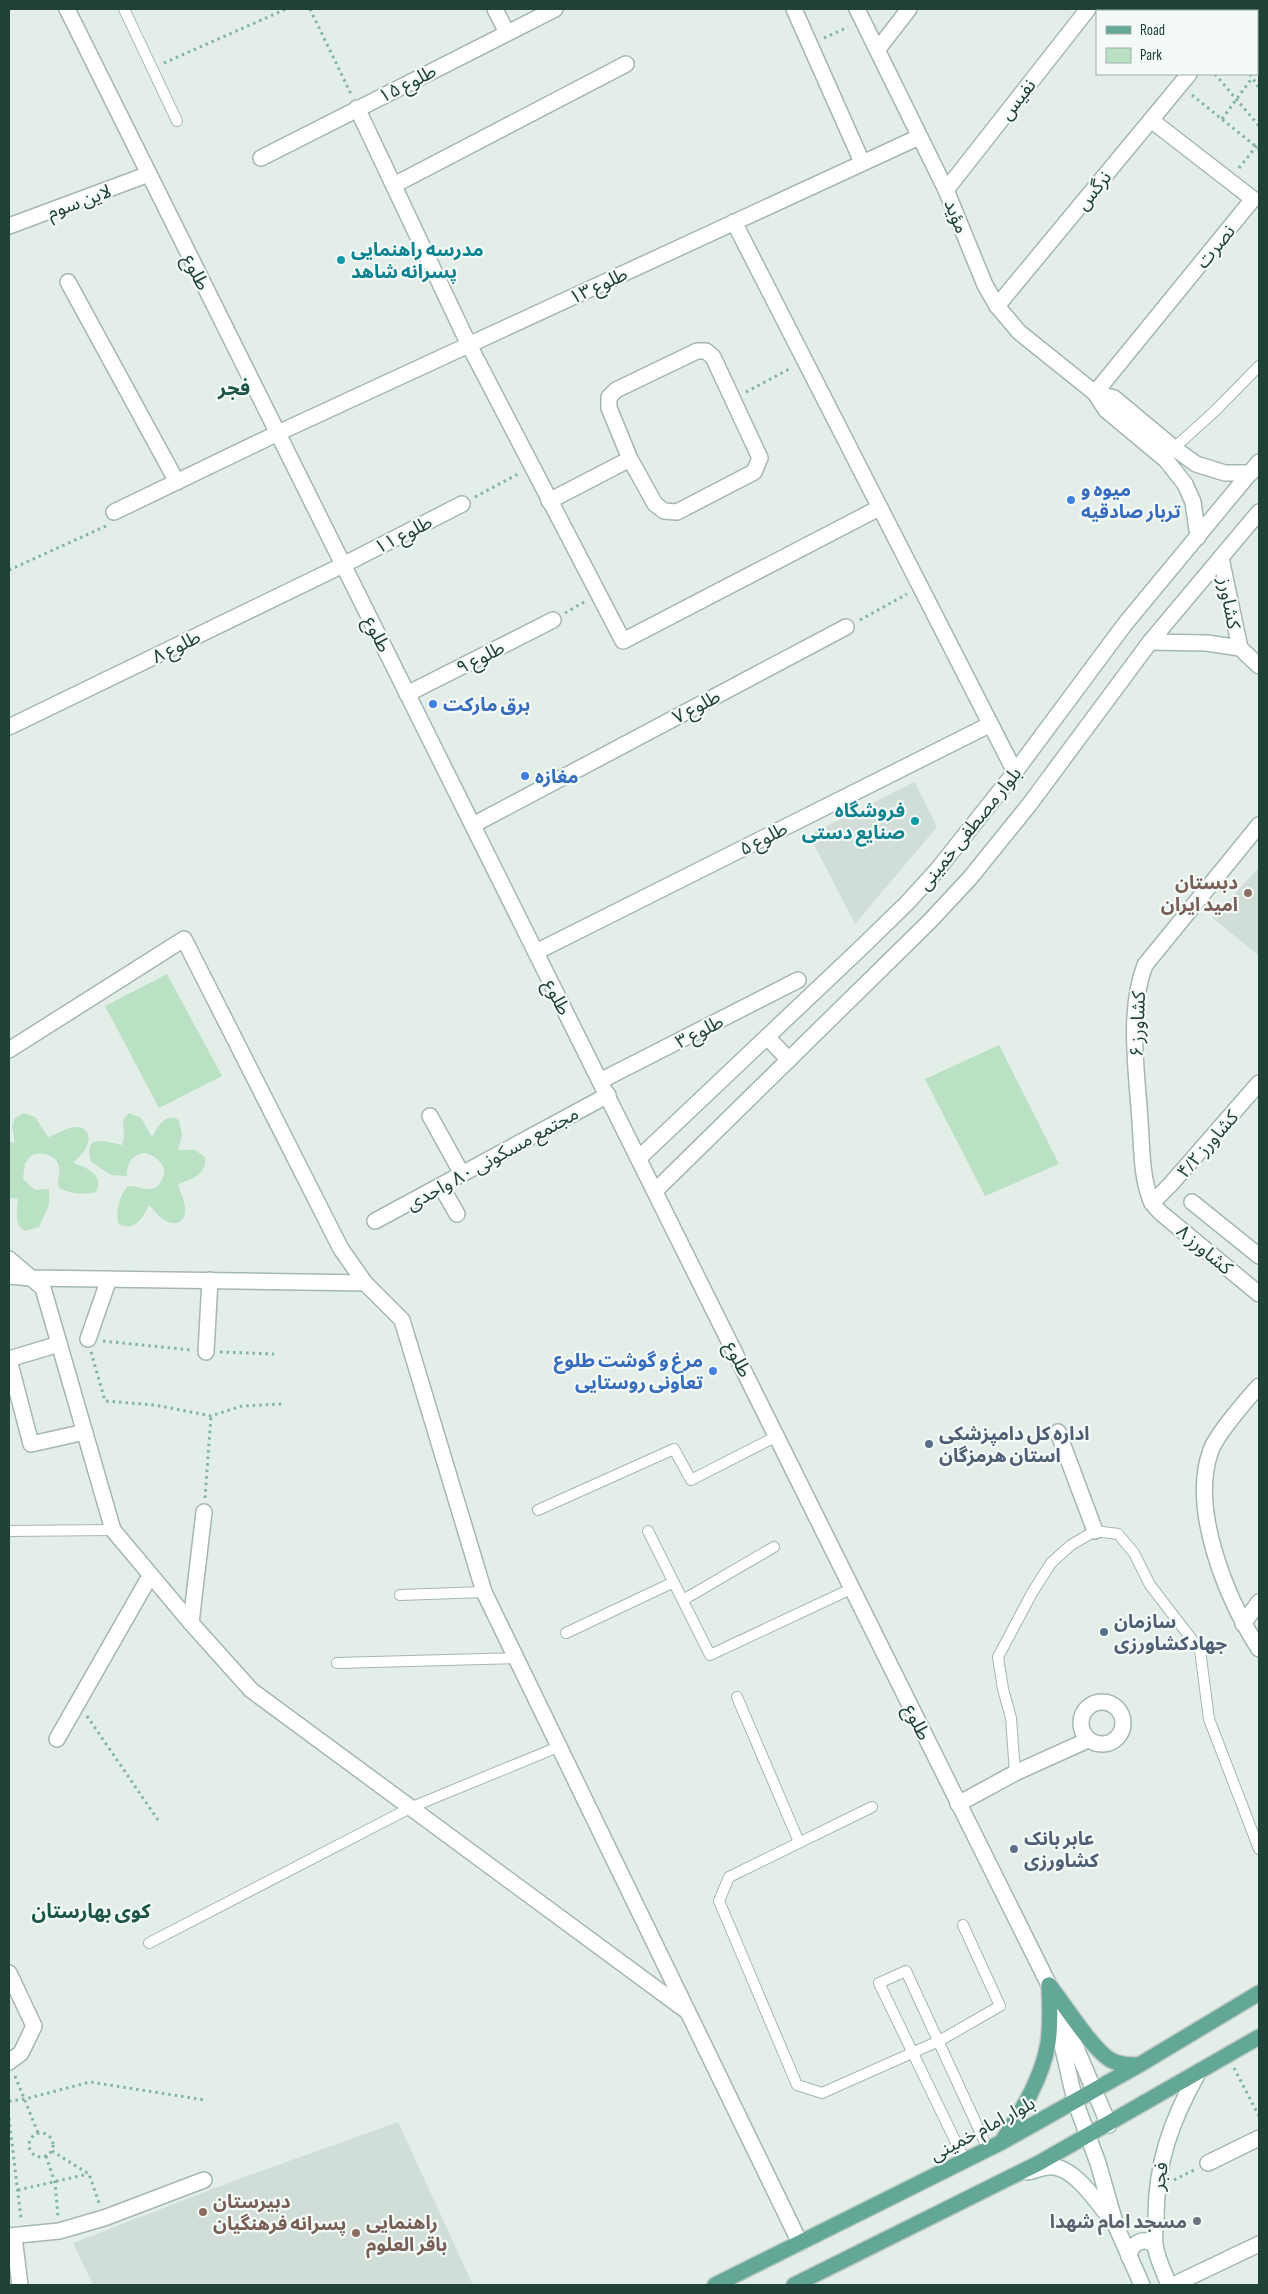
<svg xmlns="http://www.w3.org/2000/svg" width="1268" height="2294" font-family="'Sofia Sans Condensed','Noto Sans Arabic',sans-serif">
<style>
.built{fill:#d1ded8}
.green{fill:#bae1c4}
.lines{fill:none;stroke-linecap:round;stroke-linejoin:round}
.service-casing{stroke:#a5b7b0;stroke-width:12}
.minor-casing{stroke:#a5b7b0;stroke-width:18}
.tertiary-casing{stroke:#a5b7b0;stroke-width:18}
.secondary-casing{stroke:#a0bbb1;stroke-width:18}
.primary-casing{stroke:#c1cac7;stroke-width:18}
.path{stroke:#80b4a4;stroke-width:3;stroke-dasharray:2.5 4;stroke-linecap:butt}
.service{stroke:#fff;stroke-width:10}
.minor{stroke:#fff;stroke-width:15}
.tertiary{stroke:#fff;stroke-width:15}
.secondary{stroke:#fff;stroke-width:15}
.primary{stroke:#63a796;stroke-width:15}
.culture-dot{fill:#0f9aa8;stroke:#f4faf7;stroke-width:2}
.shop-dot{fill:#3f7fe0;stroke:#f4faf7;stroke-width:2}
.education-dot{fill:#8d6e63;stroke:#f4faf7;stroke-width:2}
.service-dot{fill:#5c6f8a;stroke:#f4faf7;stroke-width:2}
.worship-dot{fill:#6b7280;stroke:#f4faf7;stroke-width:2}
.labels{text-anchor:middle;stroke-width:4.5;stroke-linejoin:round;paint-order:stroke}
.street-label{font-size:19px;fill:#204138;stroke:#f4faf7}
.culture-label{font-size:19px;font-weight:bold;fill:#0d838f;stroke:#f4faf7;text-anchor:start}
.shop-label{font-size:19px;font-weight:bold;fill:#366cbe;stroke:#f4faf7;text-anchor:start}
.education-label{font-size:19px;font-weight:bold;fill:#785e54;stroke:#f4faf7;text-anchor:start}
.service-label{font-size:19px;font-weight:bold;fill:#4e5e75;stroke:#f4faf7;text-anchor:start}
.worship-label{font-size:19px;font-weight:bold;fill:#5b616d;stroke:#f4faf7;text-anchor:end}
.neighbourhood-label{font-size:20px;font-weight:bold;fill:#1a5547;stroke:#f4faf7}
</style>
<rect width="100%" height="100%" fill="#e3eee9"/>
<g class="built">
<polygon points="915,782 937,827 855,924 809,835"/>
<polygon points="1259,867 1259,956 1213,918"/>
<polygon points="398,2122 473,2285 93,2285 73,2243 236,2180"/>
</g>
<g class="green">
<polygon points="167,974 222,1076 159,1108 105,1006"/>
<polygon points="999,1045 1059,1164 985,1196 925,1079"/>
<path d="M24 1113 35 1117 48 1137C56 1135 62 1130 70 1128 85 1124 93 1134 86 1148 83 1153 77 1159 73 1163 86 1167 105 1175 96 1192 83 1195 71 1194 59 1188 56 1181 61 1175 59 1167 57 1155 43 1151 32 1155L25 1163 23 1179 35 1190 49 1189V1205L39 1227 24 1231C14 1224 17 1210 18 1199L9 1198V1142L15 1143 12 1126 15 1118Z"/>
<path d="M129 1113 141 1118 152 1137C158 1127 165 1112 179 1120L182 1135 178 1150H195L205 1157C207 1175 192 1179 178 1184 180 1192 184 1199 185 1207 187 1222 175 1228 163 1219 157 1215 153 1209 149 1205 144 1217 133 1234 118 1223 116 1210 119 1197 127 1187 137 1183 142 1193 157 1187 171 1171 163 1160 146 1153 133 1153 126 1164 127 1176L111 1175 91 1162C89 1154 87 1149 93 1142L105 1141 122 1145 124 1137 123 1120Z"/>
</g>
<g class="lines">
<defs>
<g id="service">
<polyline points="124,9 177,121"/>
<polyline points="1174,448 1216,410 1259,366"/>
<polyline points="538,1510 674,1449 691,1480 777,1436"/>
<polyline points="9,1531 113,1530"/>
<polyline points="648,1531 710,1655 853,1588"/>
<polyline points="400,1595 484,1592"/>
<polyline points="683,1600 774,1547"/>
<polyline points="566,1633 674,1582"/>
<polyline points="337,1663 515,1658"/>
<polyline points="737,1697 799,1842"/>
<polyline points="1015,1773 1011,1718 1003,1689 998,1657 1032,1593 1051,1563 1071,1545 1095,1531 1118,1534 1134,1553 1150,1585 1200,1650 1209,1719 1259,1849"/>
<polyline points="872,1807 729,1877 719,1901 797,2085 822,2093 939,2041 1000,2006 963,1925"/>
<polyline points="149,1943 412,1807 558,1747"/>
<polyline points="965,2161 879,1983 906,1971 988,2149"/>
</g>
<g id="minor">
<polyline points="495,9 507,33"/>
<polyline points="794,9 862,162"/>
<polyline points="878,49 909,9"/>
<polyline points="357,108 469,345 623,641 879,508"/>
<polyline points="261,158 555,9"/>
<polyline points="394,185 626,64"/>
<polyline points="946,190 1088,9"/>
<polyline points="734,222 1015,772"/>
<polyline points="9,226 149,174"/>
<polyline points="68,282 177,482"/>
<polyline points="997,306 1189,74"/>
<polygon points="697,351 706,351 713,357 760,458 754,472 677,512 664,511 655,504 630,459 609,408 609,397 616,390"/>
<polyline points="1095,393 1253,199 1151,120"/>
<polyline points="549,501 630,459"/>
<polyline points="114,512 278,433 919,137"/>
<polyline points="343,565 462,504"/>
<polyline points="407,694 553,620"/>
<polyline points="473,825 846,627"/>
<path d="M1259 825 1145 965C1127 1012 1137 1072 1140 1121 1142 1147 1141 1176 1151 1201 1153 1205 1157 1209 1161 1213L1259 1294"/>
<polyline points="536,952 989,725"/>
<polyline points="9,1050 184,939 341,1249 365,1283 402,1320 484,1592 800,2243"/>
<polyline points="600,1081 798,980"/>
<polyline points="430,1116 462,1174"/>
<polyline points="441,1186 457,1214"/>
<polyline points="1192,1202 1259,1256"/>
<polyline points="1152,1203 1170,1185 1259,1083"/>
<polyline points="375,1221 608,1095"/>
<polyline points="9,1259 43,1288 113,1530 191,1623 251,1690 684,2009"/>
<polyline points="9,1276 31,1278 365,1283"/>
<polyline points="88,1339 109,1279"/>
<polyline points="206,1352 210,1280"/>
<polyline points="9,1359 59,1344"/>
<polyline points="9,1360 31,1444 85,1432"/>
<path d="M1259 1386C1247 1399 1217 1434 1211 1450 1189 1509 1227 1599 1259 1649"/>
<polyline points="1058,1432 1095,1531"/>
<polyline points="191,1623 204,1512"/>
<polyline points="1243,1624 1259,1602"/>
<circle cx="1102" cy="1723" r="21"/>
<polyline points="57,1739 150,1576"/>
<polyline points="958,1804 1015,1773 1088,1740"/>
<polyline points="9,1973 34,2026 21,2053 9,2062"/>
<polyline points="1208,2163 1259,2138"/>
<polyline points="9,2236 59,2231 104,2218 204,2180"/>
<polyline points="14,2237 20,2285"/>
<polyline points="1173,2285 1259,2244"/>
</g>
<g id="tertiary">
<polyline points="67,9 1049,1985 1094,2090"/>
<polyline points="857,9 946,190 985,285 997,306 1019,332 1095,393 1106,410 1166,460 1185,484 1193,502 1198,537"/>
<polyline points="1095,393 1114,398 1174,448 1196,464 1225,473 1251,473"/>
<polyline points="1221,558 1240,648"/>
<polyline points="1150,642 1207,643 1240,648 1259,666"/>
<polyline points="9,727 343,565"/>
<polyline points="767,1037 789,1060"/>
<polyline points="639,1158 864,945 907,903 938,869 1015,772 1125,624 1259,462"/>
<polyline points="655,1191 930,921 970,878 1029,805 1150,642 1259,512"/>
<polyline points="1056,2018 1075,2101"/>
</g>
<g id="secondary">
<polyline points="1230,9 1232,11"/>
<polyline points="1258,9 1259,10"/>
<polyline points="1257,51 1259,55"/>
<polyline points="1094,2090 1109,2125"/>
<polyline points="1075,2101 1098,2163 1116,2226 1142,2285"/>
<path d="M1028 2172C1036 2170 1046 2166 1054 2167 1076 2169 1100 2206 1113 2222"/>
<path d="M1129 2257C1131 2243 1143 2236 1155 2245"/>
<path d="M1169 2285C1164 2272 1157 2259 1155 2245 1154 2237 1155 2227 1156 2218 1156 2163 1171 2121 1198 2073"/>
</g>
<g id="primary">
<path d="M1049 1985C1064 2004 1091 2047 1109 2059 1118 2065 1129 2065 1139 2065"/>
<path d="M1003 2140C1022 2110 1042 2079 1048 2043 1051 2023 1050 2004 1049 1985"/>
<polyline points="715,2285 1002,2142 1139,2065 1259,1993"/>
<polyline points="794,2285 1039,2163 1259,2037"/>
</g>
</defs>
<use href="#service" class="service-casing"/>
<use href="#minor" class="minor-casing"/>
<use href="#tertiary" class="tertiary-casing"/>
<use href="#secondary" class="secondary-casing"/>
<use href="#primary" class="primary-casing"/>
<g class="path">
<polyline points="310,9 351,94"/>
<polyline points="824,38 848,27"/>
<polyline points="164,63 286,9"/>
<polyline points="1215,74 1259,126"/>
<polyline points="1250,74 1259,88"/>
<polyline points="1192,95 1259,149"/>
<polyline points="1222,119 1252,78"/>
<polyline points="1239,168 1259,143"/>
<polyline points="746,392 791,368"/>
<polyline points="475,497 518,474"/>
<polyline points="9,570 106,526"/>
<polyline points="565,613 586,601"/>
<polyline points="860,620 907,594"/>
<polyline points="103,1341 191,1350"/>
<polyline points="91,1352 105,1401 155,1405 211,1416 242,1406 282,1404"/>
<polyline points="220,1352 274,1354"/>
<polyline points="205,1498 211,1416"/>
<polyline points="87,1716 158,1820"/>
<polyline points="1234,2068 1259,2116"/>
<polyline points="15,2076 38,2133"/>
<polyline points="9,2101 25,2099 90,2082 205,2100"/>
<polyline points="9,2118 21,2219"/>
<circle cx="41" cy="2145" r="12"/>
<polyline points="52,2151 89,2174 99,2203"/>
<polyline points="46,2156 55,2183 58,2216"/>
<polyline points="1174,2180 1196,2169"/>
<polyline points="18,2190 88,2174"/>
</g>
<use href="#service" class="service"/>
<use href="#minor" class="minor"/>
<use href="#tertiary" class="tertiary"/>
<use href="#secondary" class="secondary"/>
<use href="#primary" class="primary"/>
</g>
<g class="culture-dot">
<circle cx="341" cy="260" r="5"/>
<circle cx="915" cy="821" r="5"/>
</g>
<g class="shop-dot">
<circle cx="1071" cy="500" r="5"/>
<circle cx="433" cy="704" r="5"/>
<circle cx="525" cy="776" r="5"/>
<circle cx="713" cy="1371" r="5"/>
</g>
<g class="education-dot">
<circle cx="1248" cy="893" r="5"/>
<circle cx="203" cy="2212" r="5"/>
<circle cx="356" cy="2233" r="5"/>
</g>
<g class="service-dot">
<circle cx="929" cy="1444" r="5"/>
<circle cx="1104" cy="1632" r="5"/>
<circle cx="1014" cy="1849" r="5"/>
</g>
<circle class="worship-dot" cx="1197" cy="2221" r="5"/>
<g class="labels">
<g class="street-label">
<text transform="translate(407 83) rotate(-27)" y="7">طلوع ۱۵</text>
<text transform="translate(1017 99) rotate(-52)" y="7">نفیس</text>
<text transform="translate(1093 190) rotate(-51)" y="7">نرگس</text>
<text transform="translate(79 201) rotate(-20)" y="7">لاین سوم</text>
<text transform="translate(957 216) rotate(68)" y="7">مؤید</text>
<text transform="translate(1215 246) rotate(-51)" y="7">نصرت</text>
<text transform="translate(197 272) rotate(64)" y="7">طلوع</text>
<text transform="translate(598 285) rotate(-25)" y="7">طلوع ۱۳</text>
<text transform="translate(403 534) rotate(-27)" y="7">طلوع ۱۱</text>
<text transform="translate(1230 603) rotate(79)" y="7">کشاورز</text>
<text transform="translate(378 634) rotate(64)" y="7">طلوع</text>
<text transform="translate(176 646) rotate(-26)" y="7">طلوع ۸</text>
<text transform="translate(480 657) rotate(-27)" y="7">طلوع ۹</text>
<text transform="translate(696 706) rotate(-28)" y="7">طلوع ۷</text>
<text transform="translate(969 828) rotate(-51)" y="7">بلوار مصطفی خمینی</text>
<text transform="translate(763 838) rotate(-27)" y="7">طلوع ۵</text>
<text transform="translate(558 997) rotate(63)" y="7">طلوع</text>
<text transform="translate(1137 1024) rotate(-88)" y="7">کشاورز ۶</text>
<text transform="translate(699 1031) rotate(-27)" y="7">طلوع ۳</text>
<text transform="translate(1207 1144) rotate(-49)" y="7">کشاورز ۴/۲</text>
<text transform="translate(492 1158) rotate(-29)" y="7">مجتمع مسکونی ۸۰ واحدی</text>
<text transform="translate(1205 1249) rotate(40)" y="7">کشاورز ۸</text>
<text transform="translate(739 1359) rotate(64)" y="7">طلوع</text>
<text transform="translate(918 1722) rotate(64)" y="7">طلوع</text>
<text transform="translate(982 2128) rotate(-28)" y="7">بلوار امام خمینی</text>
<text transform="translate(1159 2176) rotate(-81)" y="7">فجر</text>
</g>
<g class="culture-label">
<text x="351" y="256">مدرسه راهنمایی<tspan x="351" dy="22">پسرانه شاهد</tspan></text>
<text x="905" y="817" text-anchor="end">فروشگاه<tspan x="905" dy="22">صنایع دستی</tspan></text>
</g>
<g class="shop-label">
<text x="1081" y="496">میوه و<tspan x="1081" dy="22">تربار صادقیه</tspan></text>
<text x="443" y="711">برق مارکت</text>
<text x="535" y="783">مغازه</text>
<text x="703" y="1367" text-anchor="end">مرغ و گوشت طلوع<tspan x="703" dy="22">تعاونی روستایی</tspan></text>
</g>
<g class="education-label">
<text x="1238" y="889" text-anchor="end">دبستان<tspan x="1238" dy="22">امید ایران</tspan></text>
<text x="213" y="2208">دبیرستان<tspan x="213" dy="22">پسرانه فرهنگیان</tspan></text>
<text x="366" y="2229">راهنمایی<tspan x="366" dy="22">باقر العلوم</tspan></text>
</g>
<g class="service-label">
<text x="939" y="1440">اداره کل دامپزشکی<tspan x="939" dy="22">استان هرمزگان</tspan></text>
<text x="1114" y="1628">سازمان<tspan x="1114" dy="22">جهادکشاورزی</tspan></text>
<text x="1024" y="1845">عابر بانک<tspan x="1024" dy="22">کشاورزی</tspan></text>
</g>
<g class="worship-label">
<text x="1187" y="2228">مسجد امام شهدا</text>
</g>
<g class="neighbourhood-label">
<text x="234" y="395">فجر</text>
<text x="91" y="1918">کوی بهارستان</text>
</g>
</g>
<rect width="1268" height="2294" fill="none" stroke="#204138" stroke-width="20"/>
<rect x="1096" y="10" width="162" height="65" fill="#f4faf7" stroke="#9fb0ab"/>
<rect x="1106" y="26" width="25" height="8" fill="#63a796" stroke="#9fb0ab"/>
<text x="1140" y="35" font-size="15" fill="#204138">Road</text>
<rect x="1106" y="48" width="25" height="15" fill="#bae1c4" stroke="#9fb0ab"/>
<text x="1140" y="60" font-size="15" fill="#204138">Park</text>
</svg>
